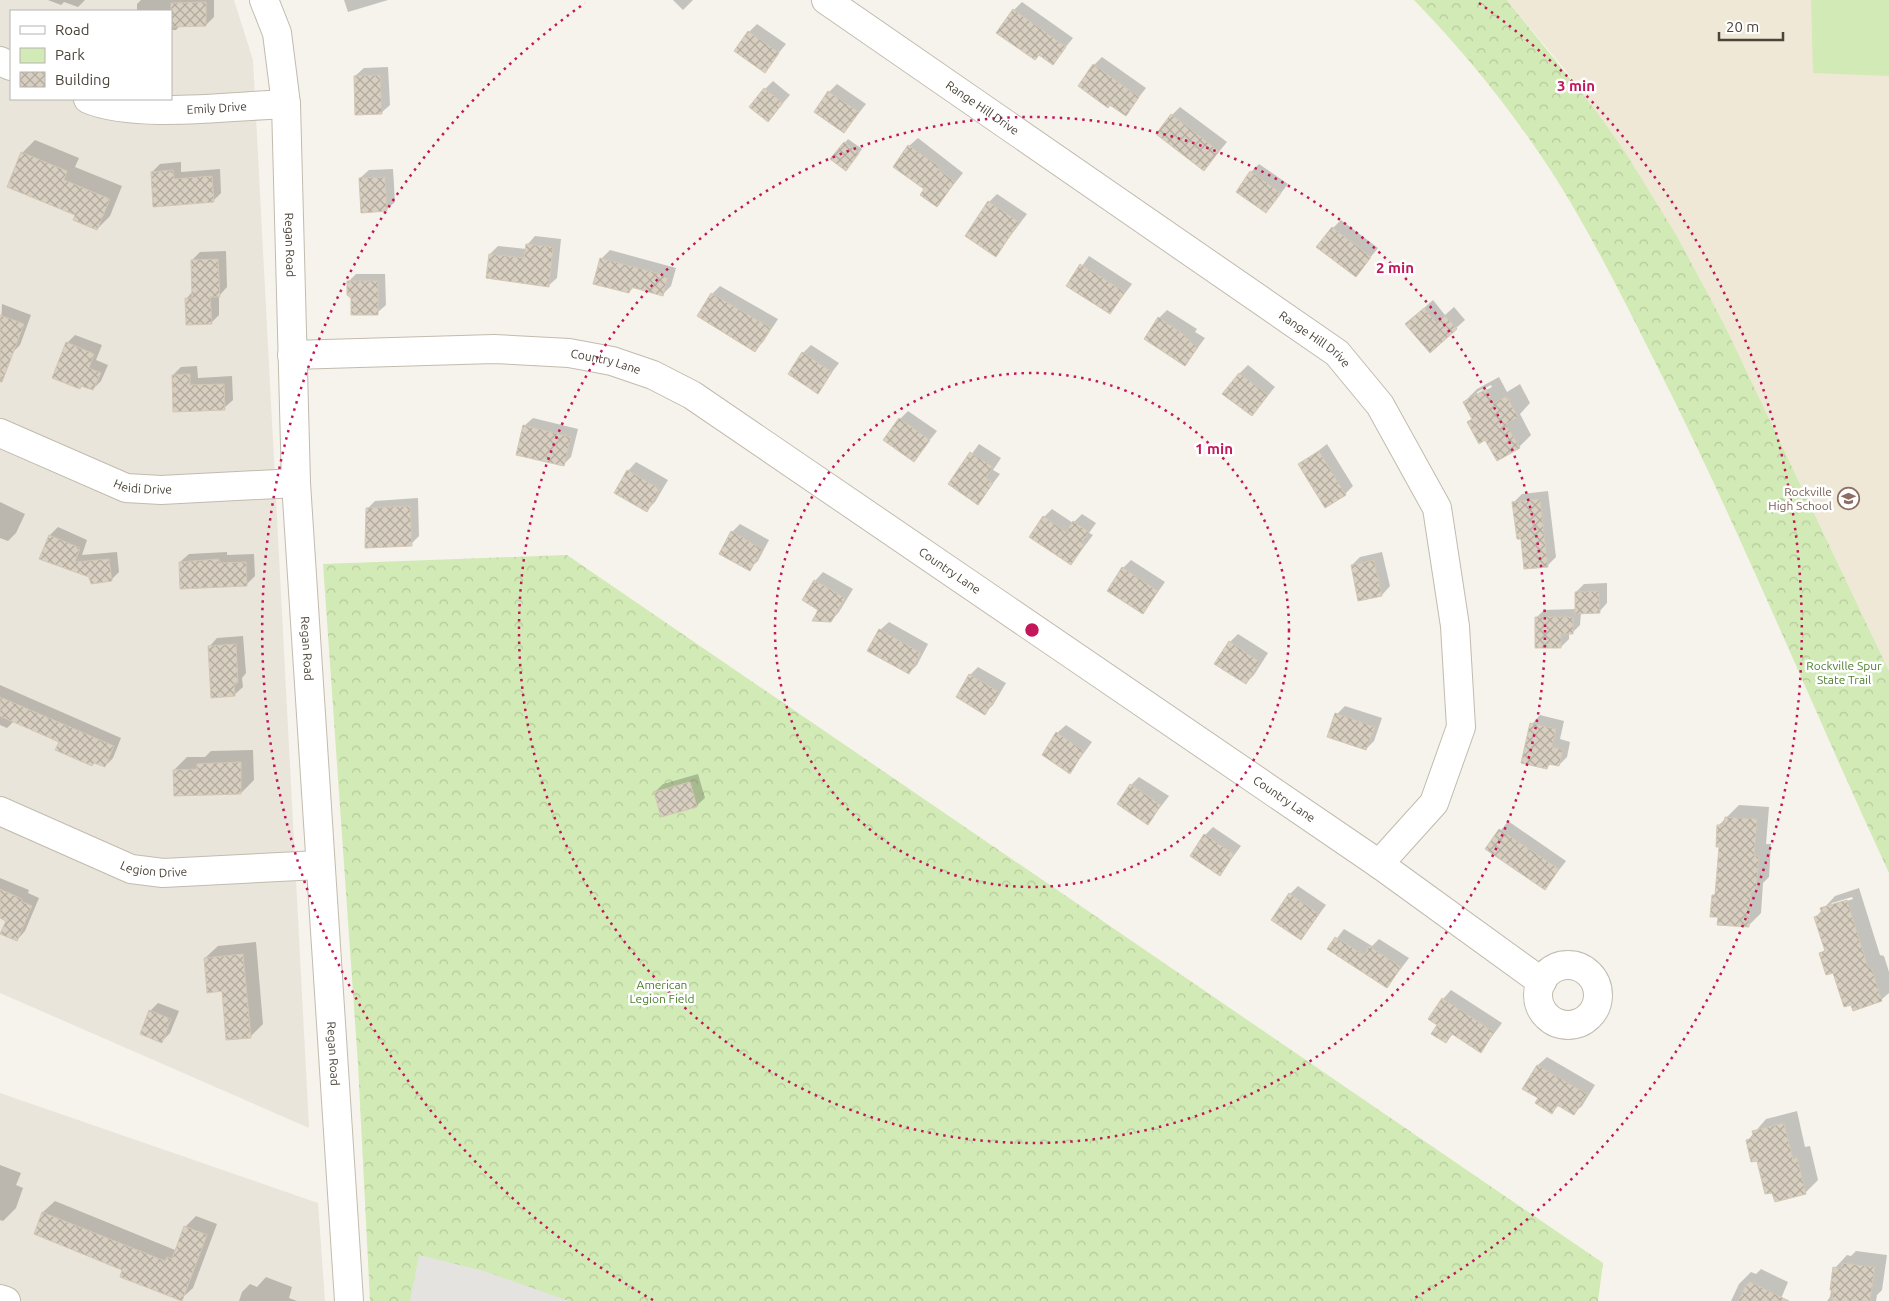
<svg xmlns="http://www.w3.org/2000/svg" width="1889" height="1301" font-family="Ubuntu,sans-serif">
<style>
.residential{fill:#eae5da;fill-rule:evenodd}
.education{fill:#efe8d6}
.green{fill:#d2eab5}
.forest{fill:url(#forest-crowns)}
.parking{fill:#e5e3e0}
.shadow{fill:#0003;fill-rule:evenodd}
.building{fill:url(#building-cross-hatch);stroke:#d3c7b4}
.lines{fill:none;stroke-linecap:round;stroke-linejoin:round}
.minor-casing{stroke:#c2bbae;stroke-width:30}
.minor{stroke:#fff;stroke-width:28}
.ring{fill:none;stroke:#c2185b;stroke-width:2.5;stroke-dasharray:2.5 5}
.labels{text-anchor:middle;stroke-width:5;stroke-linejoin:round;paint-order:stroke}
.street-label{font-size:12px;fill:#4b4439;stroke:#fff}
.education-label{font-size:12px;fill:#785e54;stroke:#fff;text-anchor:end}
.park-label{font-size:12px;fill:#4a7f2a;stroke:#fff}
.centre{fill:#c2185b;stroke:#fff;stroke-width:2.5}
.ring-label{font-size:15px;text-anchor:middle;font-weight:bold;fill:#c2185b;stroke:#fff;stroke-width:5;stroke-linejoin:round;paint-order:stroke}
</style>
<defs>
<pattern id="forest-crowns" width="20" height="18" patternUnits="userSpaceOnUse" patternTransform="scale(1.25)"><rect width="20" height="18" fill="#d2eab5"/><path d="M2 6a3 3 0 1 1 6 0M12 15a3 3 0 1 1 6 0" fill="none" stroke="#b6ca9c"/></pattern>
<pattern id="building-cross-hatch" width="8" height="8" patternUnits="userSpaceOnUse" patternTransform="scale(1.25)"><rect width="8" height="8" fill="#d8cfc1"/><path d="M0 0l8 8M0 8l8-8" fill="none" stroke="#b1aa9e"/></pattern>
</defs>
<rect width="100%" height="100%" fill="#f6f3ec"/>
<g class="residential">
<path d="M0 0H234L253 60 309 1128 0 993ZM11 11H171V99H11Z"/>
<polygon points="0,1093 318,1203 325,1301 0,1301"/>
</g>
<polygon class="education" points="1507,0 1889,0 1889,671 1725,326 1678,238 1566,71"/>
<polygon class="green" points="1811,0 1889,0 1889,76 1813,73"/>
<g class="forest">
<path d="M1414 0H1507L1596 111 1625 152 1678 238 1725 326 1889 671V873C1810 703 1740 529 1655 362 1625 302 1595 242 1560 185 1518 118 1469 57 1414 0Z"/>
<polygon points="567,555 1603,1263 1598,1301 370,1301 358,1064 323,564"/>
</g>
<polygon class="parking" points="419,1255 484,1271 569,1301 410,1301"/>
<g class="shadow">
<polygon points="48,0 85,0 78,7 64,2 61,5"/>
<polygon points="141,0 214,0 214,17 206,25 180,26 176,30 171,30 171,11 137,11 137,4"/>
<polygon points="344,0 388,0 348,12"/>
<polygon points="673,0 693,0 683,10"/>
<polygon points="1022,2 1073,38 1052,64 1040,54 1035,59 1014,10"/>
<polygon points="757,24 786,44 764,71 749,32"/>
<polygon points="1102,57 1146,88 1126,114 1094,65"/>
<polygon points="388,67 390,105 381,113 355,76 364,68"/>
<polygon points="773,81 790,95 768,120 765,89"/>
<polygon points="837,84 866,104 844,132 829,92"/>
<polygon points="1180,107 1227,142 1204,170 1172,115"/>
<polygon points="918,138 963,173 937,205 926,189 909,146"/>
<polygon points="848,139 862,149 850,165 832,159"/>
<polygon points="35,140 79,158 75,167 122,186 110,216 97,229 77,214 22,153"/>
<polygon points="181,162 181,172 220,169 221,193 213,201 152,172 160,164"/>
<polygon points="1259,164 1288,184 1266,212 1251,172"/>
<polygon points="393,169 395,202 386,210 360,178 369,170"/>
<polygon points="997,194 1027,214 996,255 989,202"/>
<polygon points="1341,220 1378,248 1356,275 1333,228"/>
<polygon points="535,236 561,239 557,278 548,286 490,254 498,246 526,249 527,245"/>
<polygon points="610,250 676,268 671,286 663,294 634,287 629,292 595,283 602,258"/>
<polygon points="226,251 227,287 219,296 219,315 211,323 186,299 193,291 192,260 200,252"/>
<polygon points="1089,256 1132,284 1110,313 1068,286"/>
<polygon points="356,274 385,274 386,305 377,313 352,297 348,282"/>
<polygon points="720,286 778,319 763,342 755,350 712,294"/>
<polygon points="1433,300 1445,315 1454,307 1465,320 1430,351 1415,316"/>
<polygon points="2,304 31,315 20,345 12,353 0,352"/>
<polygon points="1167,310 1197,329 1195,332 1205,338 1185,365 1159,318"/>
<polygon points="75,335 102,345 96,360 108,365 101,381 93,389 83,385 80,388 67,343"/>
<polygon points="811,345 839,363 817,392 803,353"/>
<polygon points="1248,365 1275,387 1252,415 1239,374"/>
<polygon points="197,366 198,378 232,376 233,400 224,408 173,375 181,367"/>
<path d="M1499 377 1507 392 1520 384 1530 403 1520 414 1531 435 1519 447 1473 418 1464 402 1477 389ZM1491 385 1492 387 1477 395V392Z"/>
<polygon points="908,411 937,431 914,460 900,419"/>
<polygon points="533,418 578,429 571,457 563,465 524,426"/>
<polygon points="979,444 1001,458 993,470 1000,474 978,503 950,484"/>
<polygon points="1327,444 1353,486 1345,494 1300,465"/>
<polygon points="636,462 668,480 655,502 647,510 628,471"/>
<polygon points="1548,491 1556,557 1547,566 1514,502 1522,494"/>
<polygon points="418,498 419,536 411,544 367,509 375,501"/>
<polygon points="0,502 25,514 16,533 8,541 0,538"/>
<polygon points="1052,509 1073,523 1082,514 1096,523 1089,533 1093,535 1071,564 1044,517"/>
<polygon points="740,524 769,540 758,561 749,569 732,532"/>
<polygon points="58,527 87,540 82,555 117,552 119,572 111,580 90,576 40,558 50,535"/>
<polygon points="227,552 227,555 254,554 255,576 247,584 180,562 189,554"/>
<polygon points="1382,552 1390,586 1382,595 1359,600 1352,565 1360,557"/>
<polygon points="1131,560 1165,582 1143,613 1123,568"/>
<polygon points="823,572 853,589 839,612 831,621 815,581"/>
<polygon points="1607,583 1607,603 1599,612 1581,612 1580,625 1572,633 1569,633 1569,639 1561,647 1536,618 1544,610 1576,609 1576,592 1584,584"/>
<polygon points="889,622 928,644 917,665 909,673 880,630"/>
<polygon points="1238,634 1268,653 1254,675 1246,683 1230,642"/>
<polygon points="243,636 246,673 242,678 243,687 234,695 209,647 217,638"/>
<polygon points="978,667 1006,683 993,705 985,713 970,675"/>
<polygon points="0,685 121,738 113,758 105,766 61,741 14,721 7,728 0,725"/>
<polygon points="1345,706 1382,718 1374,741 1366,749 1337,714"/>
<polygon points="1540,715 1564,721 1560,739 1570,742 1567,757 1559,765 1551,763 1547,768 1532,724"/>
<polygon points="1066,725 1092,742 1070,772 1057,733"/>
<polygon points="253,750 254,780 241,793 174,770 187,757 205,757 211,751"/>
<polygon points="698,774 705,798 696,806 655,792 663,784"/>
<polygon points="1139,777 1169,796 1148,823 1131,785"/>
<polygon points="1739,805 1769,807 1766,844 1771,844 1769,877 1763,883 1761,913 1748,926 1719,916 1713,896 1716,892 1720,846 1719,825"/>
<polygon points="1508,821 1566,861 1545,888 1487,849"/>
<polygon points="1213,827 1241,846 1220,874 1205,835"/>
<polygon points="0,878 29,890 28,893 39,898 25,931 17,940 8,920 0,917"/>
<polygon points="1298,886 1326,905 1301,939 1290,894"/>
<path d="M1859 888 1880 955 1884 956 1889 972V993L1881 1000 1834 971 1821 954 1825 949 1815 918 1835 896ZM1852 897 1853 899 1828 907 1832 903Z"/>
<polygon points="1344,929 1372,946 1379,939 1409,958 1387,987 1329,949"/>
<polygon points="256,942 263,1024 250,1037 205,958 218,946"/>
<polygon points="1451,990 1502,1023 1481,1051 1453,1034 1446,1041 1439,1024 1443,999"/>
<polygon points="158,1003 179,1011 170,1033 162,1041 150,1011"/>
<polygon points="1547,1057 1595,1085 1582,1106 1573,1114 1559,1105 1552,1112 1539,1098 1524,1088 1538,1065"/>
<polygon points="1797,1111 1805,1147 1810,1146 1818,1180 1805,1193 1758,1159 1748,1140 1766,1119"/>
<polygon points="0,1165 21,1173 16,1185 23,1188 16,1208 3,1221 0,1220"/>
<polygon points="55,1201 175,1250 185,1227 196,1216 217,1224 193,1288 181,1299 124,1269 35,1234 43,1212"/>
<polygon points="1856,1251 1887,1255 1882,1290 1877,1295 1876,1301 1827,1301 1830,1297 1835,1268 1847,1255 1851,1256"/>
<polygon points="1761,1269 1788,1282 1780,1301 1731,1301 1739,1284 1751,1272 1756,1274"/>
<polygon points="266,1277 292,1287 289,1298 297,1301 239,1301 242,1292 250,1284 257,1287"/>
</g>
<g class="building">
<polygon points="206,2 206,26 171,27 171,3"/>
<polygon points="1013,9 1066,47 1053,65 1039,55 1035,60 996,33"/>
<polygon points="748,31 779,53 765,73 734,51"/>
<polygon points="1093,64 1139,97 1126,116 1110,105 1108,108 1078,86"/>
<polygon points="380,75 382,114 355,115 354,76"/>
<polygon points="764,88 783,103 768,122 749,107"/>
<polygon points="828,91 859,112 844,133 814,112"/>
<polygon points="1171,114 1219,151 1204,171 1156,134"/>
<polygon points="844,142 859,153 846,171 830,159"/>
<polygon points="908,145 940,167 938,169 955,182 937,207 920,195 924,189 893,167"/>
<polygon points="21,152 67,171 64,180 110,199 97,230 73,220 75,215 7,187"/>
<polygon points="173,170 174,179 212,176 214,202 153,207 151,172"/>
<polygon points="1250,171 1281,193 1266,213 1236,192"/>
<polygon points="385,177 387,211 361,213 359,178"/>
<polygon points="988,201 1019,222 996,257 965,236"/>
<polygon points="1332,227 1371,257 1356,277 1316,247"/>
<polygon points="526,244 553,247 549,287 486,278 489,254 524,258"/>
<polygon points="600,258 668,276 663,296 631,287 629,293 593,284"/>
<polygon points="218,259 220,297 210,297 212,324 186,325 185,298 192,298 191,260"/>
<polygon points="1080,264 1125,292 1110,314 1066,286"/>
<polygon points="347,281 378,281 378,315 351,315 351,298 347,295"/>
<polygon points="711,293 771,328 755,352 697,316"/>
<polygon points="1424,308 1436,322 1445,315 1457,329 1430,353 1405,324"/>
<polygon points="0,315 24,324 2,382 0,382"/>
<polygon points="1158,317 1189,338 1188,340 1198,347 1185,366 1144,339"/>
<polygon points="66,342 94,354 89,368 101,373 93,390 81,386 80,389 52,378"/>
<polygon points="802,352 832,372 818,394 788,374"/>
<polygon points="1239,373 1268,395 1252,416 1222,394"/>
<polygon points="190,374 190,385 224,384 225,410 173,412 172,375"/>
<polygon points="1486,389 1494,403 1507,396 1518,417 1506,424 1520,448 1497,461 1485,440 1479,444 1467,422 1472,419 1463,402"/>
<polygon points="899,418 930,440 914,462 883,440"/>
<polygon points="523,425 571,437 564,466 516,455"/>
<polygon points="1319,451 1346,495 1325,508 1298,464"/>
<polygon points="970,452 993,467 986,478 993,483 978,505 948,484"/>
<polygon points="627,470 660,489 647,512 614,493"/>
<polygon points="1540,499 1548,567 1524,569 1521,539 1517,539 1512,502"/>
<polygon points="410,506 412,546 365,548 366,508"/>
<polygon points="1043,516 1066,532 1073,521 1089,532 1082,542 1085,544 1071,565 1029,537"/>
<polygon points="731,531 762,549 750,571 719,554"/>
<polygon points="49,535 80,548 75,562 109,559 112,581 91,584 89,577 39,559"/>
<polygon points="219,559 219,563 246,562 247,586 180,589 179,562"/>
<polygon points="1374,560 1382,596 1358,601 1351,565"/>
<polygon points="1122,567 1158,591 1143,614 1107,591"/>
<polygon points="814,580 845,598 831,622 812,621 818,610 802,600"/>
<polygon points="1599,591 1600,613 1575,614 1575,592"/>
<polygon points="1535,617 1573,617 1573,634 1561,634 1561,648 1535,648"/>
<polygon points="879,629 921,653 909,674 867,651"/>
<polygon points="1229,641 1260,662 1246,684 1214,664"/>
<polygon points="236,644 238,683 234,683 235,696 211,698 208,646"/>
<polygon points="969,674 999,692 985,715 956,697"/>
<polygon points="0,697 114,746 105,767 94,763 92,766 55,750 59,742 0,716"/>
<polygon points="1335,713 1375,727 1366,750 1327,737"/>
<polygon points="1530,723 1556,729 1552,747 1563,750 1559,766 1548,764 1547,769 1521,763"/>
<polygon points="1056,732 1084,751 1070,774 1042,755"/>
<polygon points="241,762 241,794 174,796 173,770 197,769 197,764"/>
<polygon points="690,782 697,807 661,817 654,792"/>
<polygon points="1130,784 1161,805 1148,825 1117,804"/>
<polygon points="1725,817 1757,819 1754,856 1759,856 1756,891 1751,891 1749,927 1717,925 1718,917 1710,917 1712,895 1715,895 1719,847 1716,847 1717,825 1724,825"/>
<polygon points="1499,829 1559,869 1545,890 1485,849"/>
<polygon points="1204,834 1234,854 1220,876 1190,856"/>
<polygon points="0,889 22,899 21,901 32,906 17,941 0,934 6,921 0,918"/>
<polygon points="1289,893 1319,914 1301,940 1271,920"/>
<polygon points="1847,900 1868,967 1872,969 1882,1001 1853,1011 1851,1005 1844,1007 1833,973 1826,975 1819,953 1825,951 1814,917 1822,914 1820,908"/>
<polygon points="1335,937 1364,955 1369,946 1401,967 1387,988 1327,949"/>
<polygon points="243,954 251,1038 226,1040 222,991 207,993 204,958"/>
<polygon points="1442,998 1494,1032 1481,1053 1452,1034 1446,1043 1431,1034 1437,1025 1428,1019"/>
<polygon points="149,1010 171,1019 162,1043 140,1034"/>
<polygon points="1537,1065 1587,1094 1574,1115 1557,1105 1552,1114 1535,1103 1538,1098 1522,1089"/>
<polygon points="1784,1123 1793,1159 1797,1157 1806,1194 1775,1202 1772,1193 1765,1194 1757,1161 1751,1162 1746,1140 1754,1138 1752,1131"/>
<polygon points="42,1212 165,1261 167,1257 172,1259 184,1226 207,1235 182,1301 120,1277 122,1270 34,1234"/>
<polygon points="1842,1263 1875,1267 1870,1301 1832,1301 1833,1291 1830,1290 1833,1267 1841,1269"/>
<polygon points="1748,1281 1789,1301 1738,1301"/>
</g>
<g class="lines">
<defs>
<g id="minor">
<path id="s1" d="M264 0 277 33 286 104 296 483 349 1301"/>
<path id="s2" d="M826 0 1337 353 1380 405 1437 508 1455 626 1461 727 1434 803 1379 864"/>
<polyline points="0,61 11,66"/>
<path id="s3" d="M88 99C135 119 232 106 286 104"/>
<path id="s4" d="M292 355 494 349 569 353 612 361 653 375 692 395 1379 864 1542 982"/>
<path id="s5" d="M0 433 126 488 161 490 296 483"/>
<path id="s6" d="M0 811 131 869 163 873 319 865"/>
<circle cx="1568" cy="995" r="30"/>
<polyline points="0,1299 6,1301"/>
</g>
</defs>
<use href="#minor" class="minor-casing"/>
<use href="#minor" class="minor"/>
</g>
<g class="ring">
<circle cx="1032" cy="630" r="257"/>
<circle cx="1032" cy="630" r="513"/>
<path d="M653 1300A770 770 0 0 1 585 3M1479 3A770 770 0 0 1 1411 1300"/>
</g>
<defs>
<symbol id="school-ring" viewBox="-11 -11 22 22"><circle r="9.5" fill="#fff" stroke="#8d6e63" stroke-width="1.5"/><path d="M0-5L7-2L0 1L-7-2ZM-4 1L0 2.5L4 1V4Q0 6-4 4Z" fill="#8d6e63"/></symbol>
</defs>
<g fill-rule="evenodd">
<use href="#school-ring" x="1836" y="486" width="25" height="25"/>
</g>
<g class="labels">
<g class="street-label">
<text dy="4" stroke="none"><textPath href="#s3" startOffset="130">Emily Drive</textPath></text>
<text dy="4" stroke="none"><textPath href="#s2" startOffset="190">Range Hill Drive</textPath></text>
<text dy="4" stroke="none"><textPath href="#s1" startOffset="248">Regan Road</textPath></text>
<text dy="4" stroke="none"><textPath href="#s2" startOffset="595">Range Hill Drive</textPath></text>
<text dy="4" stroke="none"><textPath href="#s4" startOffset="315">Country Lane</textPath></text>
<text dy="4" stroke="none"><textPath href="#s5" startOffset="154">Heidi Drive</textPath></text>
<text dy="4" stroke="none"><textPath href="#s4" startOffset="720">Country Lane</textPath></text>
<text dy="4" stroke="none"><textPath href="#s1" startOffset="652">Regan Road</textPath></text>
<text dy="4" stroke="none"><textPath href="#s4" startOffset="1125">Country Lane</textPath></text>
<text dy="4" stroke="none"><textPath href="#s6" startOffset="166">Legion Drive</textPath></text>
<text dy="4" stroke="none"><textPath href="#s1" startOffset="1058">Regan Road</textPath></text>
</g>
<g class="education-label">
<text x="1832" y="496">Rockville<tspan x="1832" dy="14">High School</tspan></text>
</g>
<g class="park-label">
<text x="1844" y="670">Rockville Spur<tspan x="1844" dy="14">State Trail</tspan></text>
<text x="662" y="989">American<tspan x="662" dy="14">Legion Field</tspan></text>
</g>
</g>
<circle cx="1032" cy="630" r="8" class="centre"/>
<g class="ring-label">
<text x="1576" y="91">3 min</text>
<text x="1395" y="273">2 min</text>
<text x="1214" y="454">1 min</text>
</g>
<rect x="10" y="10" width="162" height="90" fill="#ffffff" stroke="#b7b4b0"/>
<rect x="20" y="26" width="25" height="8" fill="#ffffff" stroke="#b7b4b0"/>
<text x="55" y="35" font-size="15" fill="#4b4439">Road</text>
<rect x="20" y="48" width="25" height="15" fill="#d2eab5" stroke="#b7b4b0"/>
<text x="55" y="60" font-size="15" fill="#4b4439">Park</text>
<rect x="20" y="72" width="25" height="15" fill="url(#building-cross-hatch)" stroke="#b7b4b0"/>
<text x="55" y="85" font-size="15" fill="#4b4439">Building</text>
<path d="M1719 32v8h64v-8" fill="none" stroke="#4b4439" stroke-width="2.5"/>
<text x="1726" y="32" font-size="15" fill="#4b4439" stroke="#ffffff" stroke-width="4" paint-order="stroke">20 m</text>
</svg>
